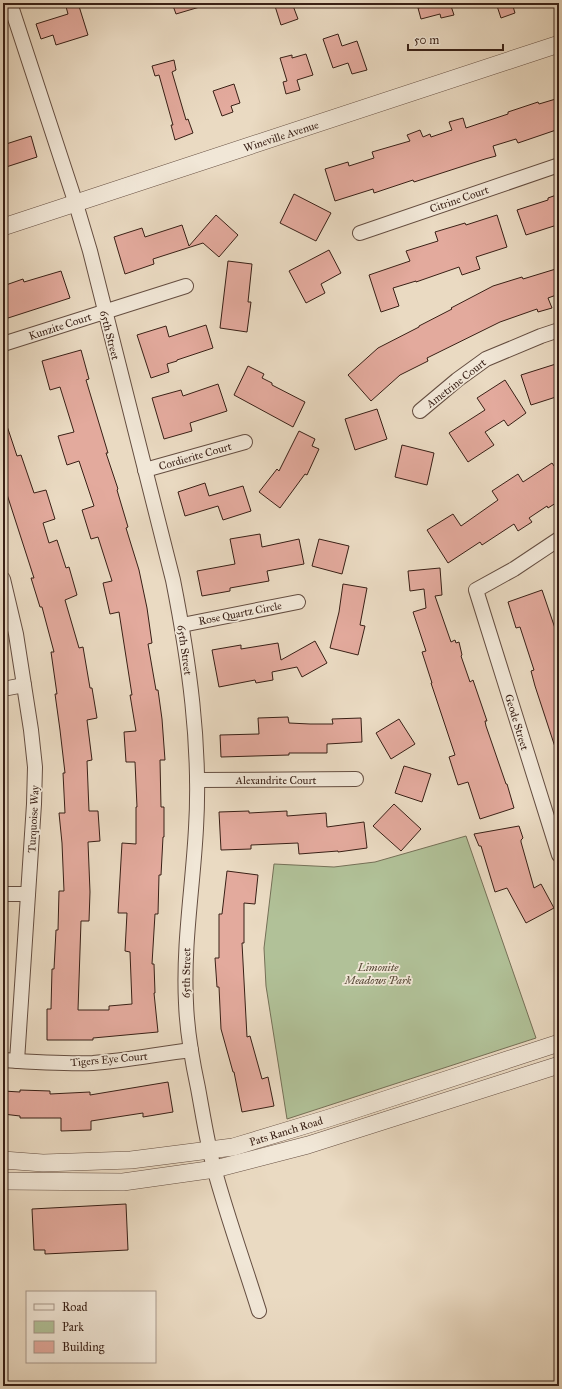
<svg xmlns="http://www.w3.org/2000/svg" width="562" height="1389" font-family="'IM FELL Great Primer',serif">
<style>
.green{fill:#b1c198;stroke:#757057}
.building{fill:#e3aa9d;stroke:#392016}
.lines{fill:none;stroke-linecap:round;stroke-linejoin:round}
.minor-casing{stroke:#654e41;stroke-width:16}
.tertiary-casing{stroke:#654e41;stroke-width:18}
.minor{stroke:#f1e7d7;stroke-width:14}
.tertiary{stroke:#f1e7d7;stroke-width:17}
.labels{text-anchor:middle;stroke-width:3.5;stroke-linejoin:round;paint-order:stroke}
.street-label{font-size:11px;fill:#392016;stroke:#f1e7d7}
.park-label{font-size:11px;font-style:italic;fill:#574836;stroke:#f1e7d7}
</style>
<rect width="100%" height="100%" fill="#eadac2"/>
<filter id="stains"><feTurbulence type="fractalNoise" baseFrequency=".005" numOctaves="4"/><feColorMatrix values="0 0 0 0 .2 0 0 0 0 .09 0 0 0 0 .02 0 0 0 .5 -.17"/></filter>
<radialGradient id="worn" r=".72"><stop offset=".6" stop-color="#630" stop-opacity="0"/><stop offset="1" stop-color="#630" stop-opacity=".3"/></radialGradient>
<polygon class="green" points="466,836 536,1038 287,1119 266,986 264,948 274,864 334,867 375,862"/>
<g class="building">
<polygon points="65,3 78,3 88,35 56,45 53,35 41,39 36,24 68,14"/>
<polygon points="172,3 203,3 203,6 176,14"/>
<polygon points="274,3 292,3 298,19 281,25"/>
<polygon points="422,3 450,3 454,15 441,18 440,14 421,19 418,8 423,7"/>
<polygon points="496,3 512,3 515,13 501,18"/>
<polygon points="338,34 342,46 357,41 367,70 352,74 348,63 333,68 323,39"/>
<polygon points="306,54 313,75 297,80 300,90 286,94 283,82 287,81 280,58 292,55 292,58"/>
<polygon points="174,60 176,70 172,72 186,120 188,119 193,133 175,140 171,125 173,125 159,75 155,76 152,66"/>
<polygon points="234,84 240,103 231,106 233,112 222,116 213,91"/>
<polygon points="559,98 559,129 518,143 516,139 493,146 496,156 485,159 414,182 413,180 374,193 373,189 335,201 325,169 348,162 349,166 374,158 372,152 410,141 407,135 420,130 423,137 430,134 431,137 452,130 449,122 463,118 466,128 508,114 508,112 538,102 539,104"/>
<polygon points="31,136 37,157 3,168 3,145"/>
<polygon points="294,194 331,213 316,241 280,223"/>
<polygon points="559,194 559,226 557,225 526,235 517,210 548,200 548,198"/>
<polygon points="216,215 238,235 219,257 203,243 153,259 154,264 125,274 114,237 142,228 145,237 182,225 189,246"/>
<polygon points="497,215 507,247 476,257 480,269 462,275 459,267 416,282 416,281 393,288 399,306 381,312 369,275 410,261 406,251 438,241 435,232 465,223 466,225"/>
<polygon points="329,250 341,273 321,284 325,293 306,303 289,271"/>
<polygon points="228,261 252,264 248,302 251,302 247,332 220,328"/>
<polygon points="559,268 559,294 548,298 552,308 538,312 537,309 500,322 427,358 428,361 400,375 371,401 348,375 378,348 419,327 419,326 452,309 451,308 493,286 522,277 523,279"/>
<polygon points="61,271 70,298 5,319 3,312 3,286 23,279 24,282"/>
<polygon points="206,325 213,348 177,360 177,361 167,364 169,372 151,378 137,335 166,326 169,337"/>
<polygon points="81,350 89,379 86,380 108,453 106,453 118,489 117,490 128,527 126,528 139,570 147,608 152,643 148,644 156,690 158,690 162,719 165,760 160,760 161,807 164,807 164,837 163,837 161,875 159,875 158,914 155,914 152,964 154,964 155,993 154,993 158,1032 93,1038 93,1040 47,1040 47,1009 51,1009 52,969 54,969 56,930 58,930 59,891 64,891 62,843 59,813 65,813 63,773 65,773 60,730 55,694 57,694 51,652 54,652 42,607 40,607 31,578 34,578 3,482 3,420 5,420 17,456 21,455 34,493 46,490 55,519 43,523 49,543 57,540 66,568 69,567 77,595 65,600 79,648 83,647 90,688 92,688 97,718 87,720 92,760 87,761 89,811 98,811 100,841 88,842 90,892 89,921 81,921 78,1010 109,1010 109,1006 132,1004 130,952 125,951 127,913 118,913 122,843 136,844 136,807 137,807 135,762 126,762 124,732 136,731 130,695 132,695 119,612 110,614 103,583 112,581 98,537 91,539 82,510 94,506 79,461 67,465 58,436 74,432 60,387 50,390 42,361"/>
<polygon points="559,363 559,396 531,405 521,375"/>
<polygon points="248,366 264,374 262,378 272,383 272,385 305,402 293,427 234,395"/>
<polygon points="505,380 526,413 508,426 504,420 485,432 494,445 468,462 449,433 485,410 477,398"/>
<polygon points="218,384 227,411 190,423 192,431 164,439 152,398 181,390 183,396"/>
<polygon points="377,409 387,439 355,450 345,419"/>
<polygon points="299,431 315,439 312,446 319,449 307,475 305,474 280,508 259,492 277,469 279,471"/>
<polygon points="402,445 434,453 427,485 395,477"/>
<polygon points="552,463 559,473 559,501 548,508 547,506 529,518 532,522 518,531 514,524 482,545 480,542 448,563 427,530 453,514 461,526 498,500 492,491 518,474 523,482"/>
<polygon points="205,483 209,496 243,486 251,511 223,520 218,506 185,516 178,492"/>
<polygon points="260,534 262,547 299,539 304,564 267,571 269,581 230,588 230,591 202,596 197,571 235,564 230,539"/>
<polygon points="319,539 349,546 342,574 312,566"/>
<polygon points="440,568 442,595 435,596 451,642 455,640 456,643 459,642 462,655 461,656 470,682 473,680 487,721 485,721 486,726 506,784 507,784 514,808 480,819 468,782 458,785 449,757 455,755 431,683 432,683 422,652 426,651 413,612 426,608 424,589 410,591 408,571"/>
<polygon points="343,584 367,588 360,625 365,626 358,655 330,648 339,612"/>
<polygon points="542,590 559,640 559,753 557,753 535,686 531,671 534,670 520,627 516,628 508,602"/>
<polygon points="315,641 327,663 302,677 297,667 272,672 273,680 256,683 255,680 219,687 212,650 241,645 241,649 278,643 281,660"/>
<polygon points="288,717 289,723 310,724 333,724 332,719 361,718 362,742 327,744 327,753 289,753 289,755 221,757 220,735 259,734 258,718"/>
<polygon points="399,719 415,744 391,759 376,733"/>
<polygon points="404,766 431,774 422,802 395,793"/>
<polygon points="394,804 421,829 401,851 373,826"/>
<polygon points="249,811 249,813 287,811 287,816 326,813 327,827 364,822 367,848 338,852 338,851 299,854 298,843 251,845 251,849 221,850 219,812"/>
<polygon points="519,826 523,838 521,840 521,842 534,888 541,884 554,908 526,923 507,888 495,892 481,846 479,846 474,834"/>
<polygon points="227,871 258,875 255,904 244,903 244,943 242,943 247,1037 250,1036 262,1079 268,1077 274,1106 242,1112 234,1072 233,1072 221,1029 219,987 217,987 215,958 219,958 219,914 222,914"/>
<polygon points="168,1082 173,1112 143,1117 143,1113 91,1121 91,1130 61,1131 61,1118 20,1118 20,1116 3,1114 3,1091 20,1092 20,1090 50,1091 50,1094 90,1092 90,1095"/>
<polygon points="126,1204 128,1250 45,1254 45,1250 34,1250 32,1209"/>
</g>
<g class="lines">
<defs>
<g id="minor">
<path d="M10 3 76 204 90 251 173 580C189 661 201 745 196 828 193 886 183 944 186 1003 187 1031 192 1060 198 1088 203 1115 207 1142 214 1168 227 1216 244 1263 259 1311"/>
<polyline points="360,233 559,165"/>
<polyline points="3,344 186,286"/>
<polyline points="420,411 457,380 486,359 541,336 559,330"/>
<polyline points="145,470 245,442"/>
<polyline points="559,539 514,569 476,590 559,855"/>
<polyline points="3,579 16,634 31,730 35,767 34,804 17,1061"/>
<polyline points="182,625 298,602"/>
<polyline points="3,689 24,685"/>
<polyline points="197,780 356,779"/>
<polyline points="3,894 28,894"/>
<path d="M3 1060C33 1062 63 1064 93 1063 125 1061 158 1054 191 1050"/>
</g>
<g id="tertiary">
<polyline points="3,227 559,44"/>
<polyline points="3,1160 43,1163 131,1160 233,1147 329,1118 559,1043"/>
<polyline points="3,1181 123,1182 215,1169 308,1145 559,1065"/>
</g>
</defs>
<use href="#minor" class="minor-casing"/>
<use href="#tertiary" class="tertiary-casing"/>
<use href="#minor" class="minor"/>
<use href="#tertiary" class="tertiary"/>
</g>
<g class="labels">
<g class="street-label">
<text transform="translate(281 136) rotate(-18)" y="4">Wineville Avenue</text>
<text transform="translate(459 199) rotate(-19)" y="4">Citrine Court</text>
<text transform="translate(60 326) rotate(-18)" y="4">Kunzite Court</text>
<text transform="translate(110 335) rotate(76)" y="4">65th Street</text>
<text transform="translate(456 383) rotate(-38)" y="4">Ametrine Court</text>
<text transform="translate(195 456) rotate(-16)" y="4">Cordierite Court</text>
<text transform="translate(240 613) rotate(-11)" y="4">Rose Quartz Circle</text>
<text transform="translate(185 650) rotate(82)" y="4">65th Street</text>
<text transform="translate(517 722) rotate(73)" y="4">Geode Street</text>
<text x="276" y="784">Alexandrite Court</text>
<text transform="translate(33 819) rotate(-87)" y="4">Turquoise Way</text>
<text transform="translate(186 973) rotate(-89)" y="4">65th Street</text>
<text transform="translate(109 1059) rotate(-5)" y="4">Tigers Eye Court</text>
<text transform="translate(286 1131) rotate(-17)" y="4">Pats Ranch Road</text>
</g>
<g class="park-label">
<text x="378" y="971">Limonite<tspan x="378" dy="13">Meadows Park</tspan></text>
</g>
</g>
<rect width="562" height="1389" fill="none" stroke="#eadac2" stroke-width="16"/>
<rect x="4" y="4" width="554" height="1381" fill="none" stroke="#392016" stroke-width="2"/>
<rect x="8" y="8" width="546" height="1373" fill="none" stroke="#392016"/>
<rect x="26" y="1291" width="130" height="72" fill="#f1e7d7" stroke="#a7978a"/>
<rect x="34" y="1304" width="20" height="6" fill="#f1e7d7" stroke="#a7978a"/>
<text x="62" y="1311" font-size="12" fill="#392016">Road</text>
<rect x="34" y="1321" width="20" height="12" fill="#b1c198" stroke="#a7978a"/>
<text x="62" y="1331" font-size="12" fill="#392016">Park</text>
<rect x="34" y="1341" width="20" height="12" fill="#e3aa9d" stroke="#a7978a"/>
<text x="62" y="1351" font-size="12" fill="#392016">Building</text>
<path d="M408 44v6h95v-6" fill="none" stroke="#392016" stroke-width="2"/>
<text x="414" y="44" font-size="12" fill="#392016" stroke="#f1e7d7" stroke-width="3" paint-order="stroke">50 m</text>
<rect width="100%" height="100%" filter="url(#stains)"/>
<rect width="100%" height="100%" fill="url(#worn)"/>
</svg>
